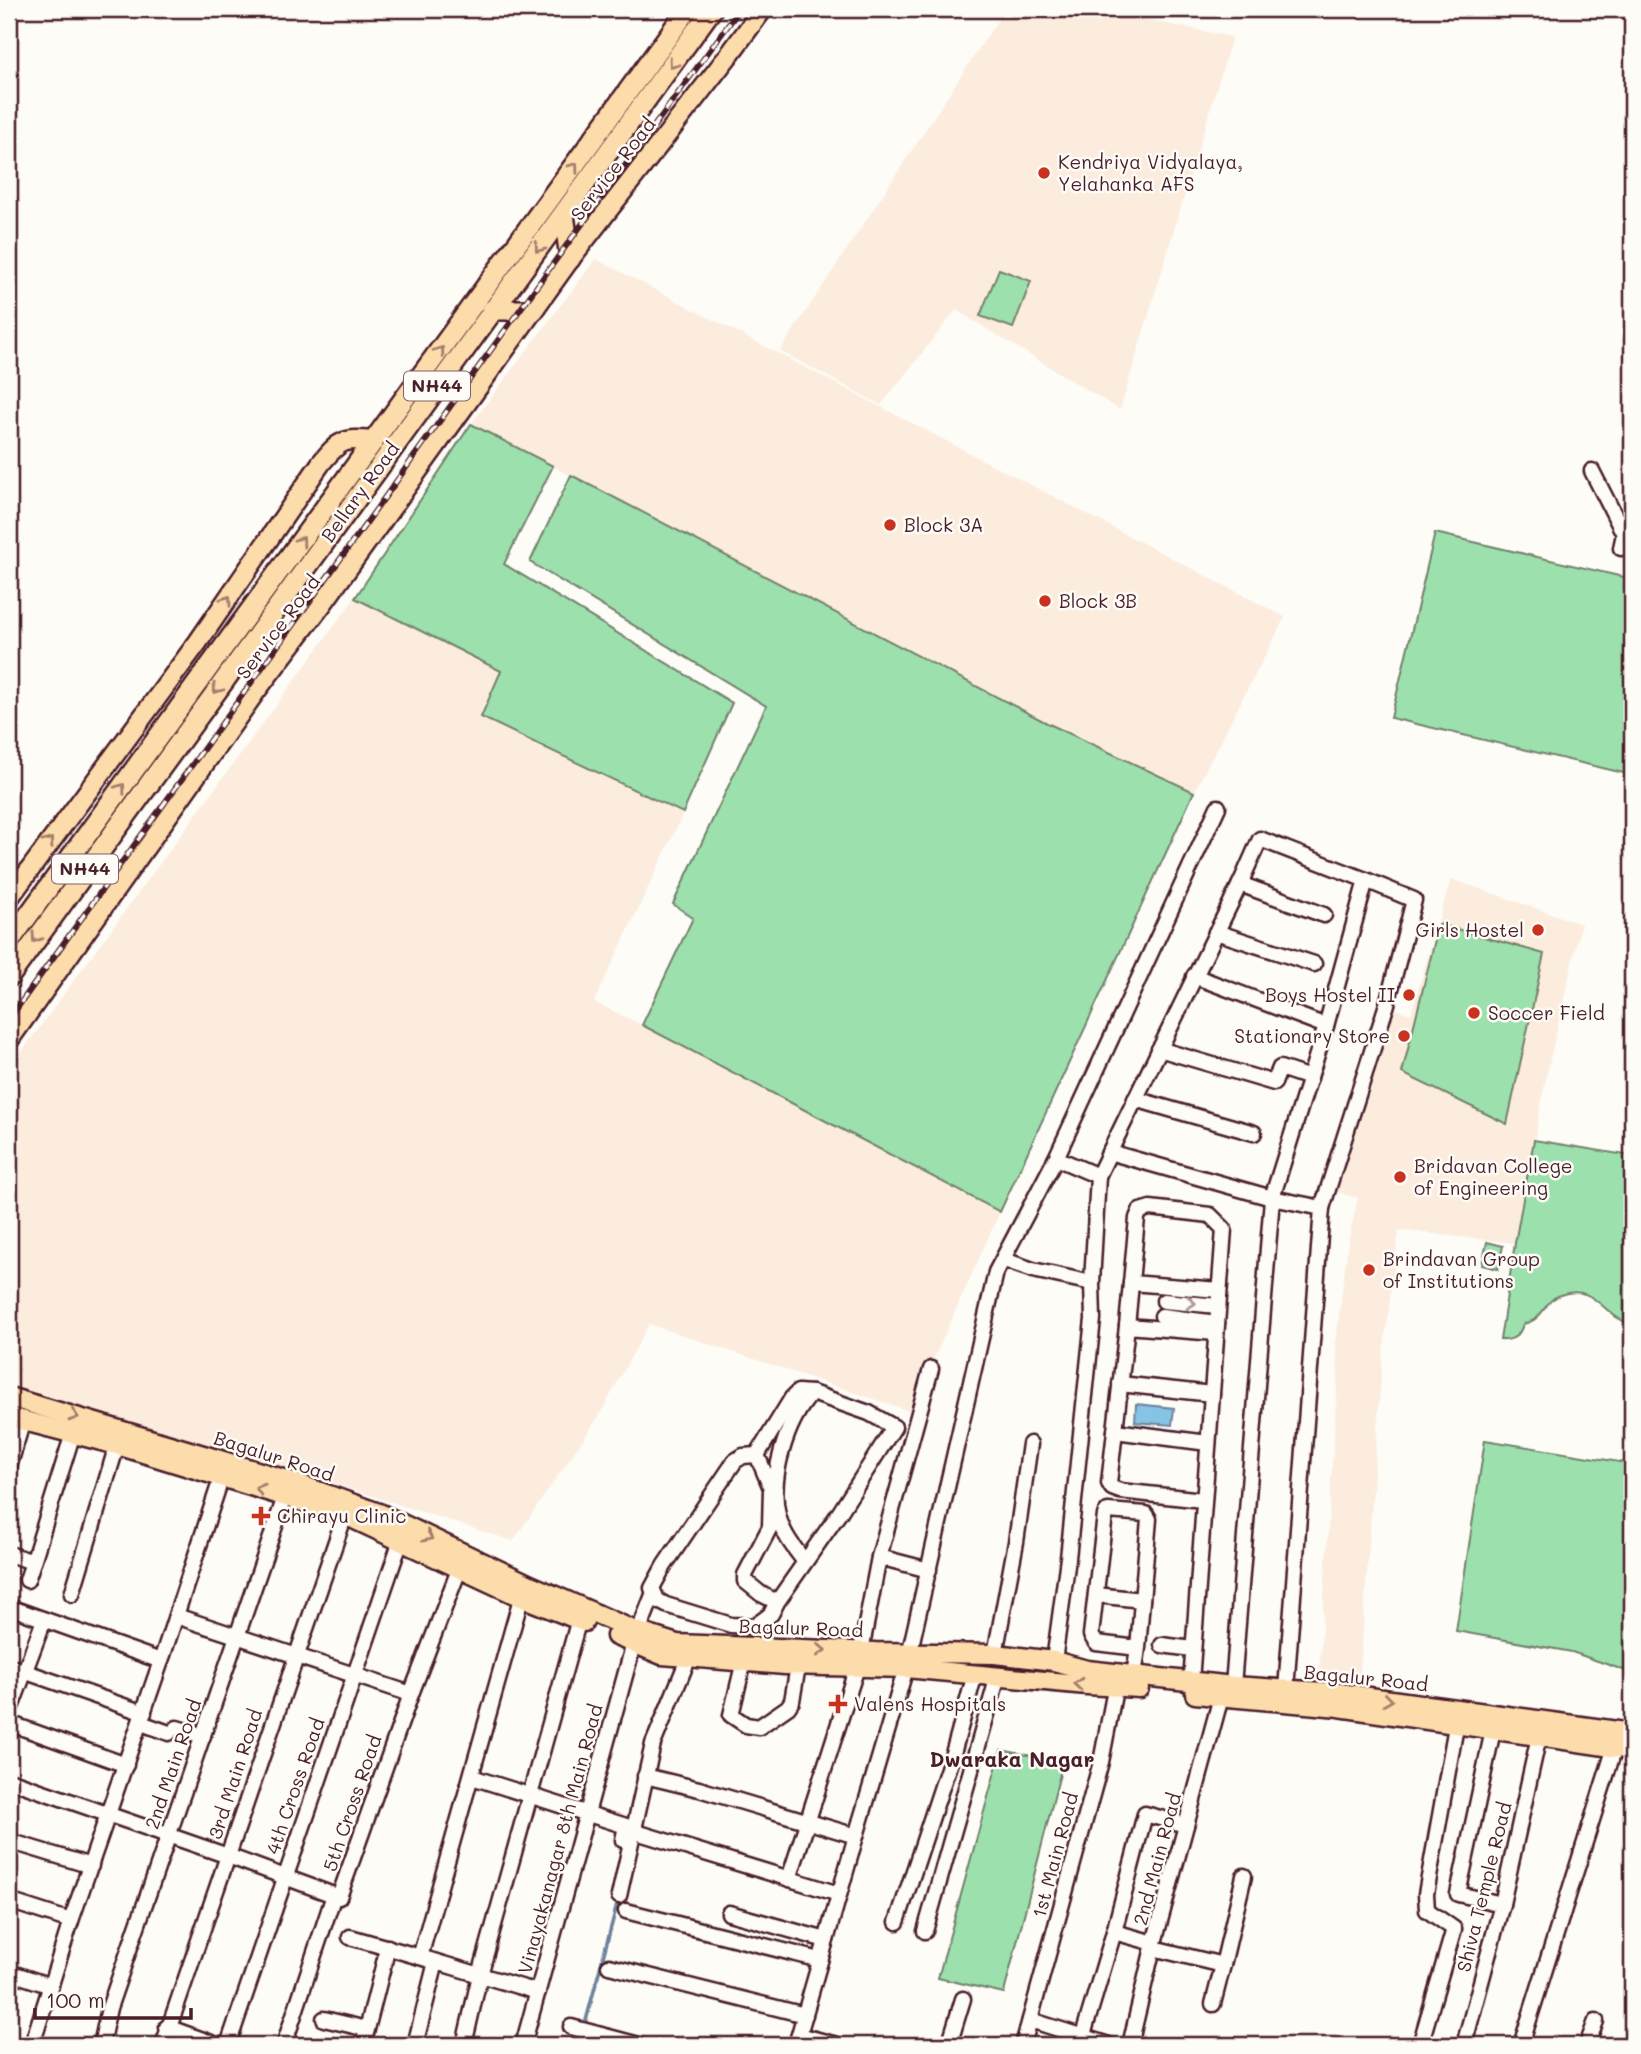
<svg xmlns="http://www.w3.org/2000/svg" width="1641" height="2054" font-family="Mali,sans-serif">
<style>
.built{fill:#fbecde}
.green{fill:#9ce1ad;stroke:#73806c;stroke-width:2}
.water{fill:#85c4e5;stroke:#6d829b;stroke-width:2}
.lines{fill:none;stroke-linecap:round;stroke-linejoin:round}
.stream{stroke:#6d829b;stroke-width:3.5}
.minor-casing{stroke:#4a1f2b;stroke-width:19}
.major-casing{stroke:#4a1f2b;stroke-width:23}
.highway-casing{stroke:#4a1f2b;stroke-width:24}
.minor{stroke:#fdfcf7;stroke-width:14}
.major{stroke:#fddcac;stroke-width:18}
.highway{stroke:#fddcac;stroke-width:19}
.rail-casing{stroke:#4a1f2b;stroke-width:6}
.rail{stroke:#fdfcf7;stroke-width:3.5;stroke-dasharray:10;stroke-linecap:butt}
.oneway{stroke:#a47e6c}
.oneway2{stroke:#ac999b}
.poi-dot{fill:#c8321e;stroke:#fdfcf7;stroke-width:2.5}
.labels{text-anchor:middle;stroke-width:5;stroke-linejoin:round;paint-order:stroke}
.shield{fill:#fdfcf7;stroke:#806168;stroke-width:2}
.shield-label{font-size:18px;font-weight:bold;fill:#4a1f2b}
.poi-label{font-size:19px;fill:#4a1f2b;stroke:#fdfcf7;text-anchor:start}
.street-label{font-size:19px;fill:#4a1f2b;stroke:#fdfcf7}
.neighbourhood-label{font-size:21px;font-weight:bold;fill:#4a1f2b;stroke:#fdfcf7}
</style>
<rect width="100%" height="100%" fill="#fdfcf7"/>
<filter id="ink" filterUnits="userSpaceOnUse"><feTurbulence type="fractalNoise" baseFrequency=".0143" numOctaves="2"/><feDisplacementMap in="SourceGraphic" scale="14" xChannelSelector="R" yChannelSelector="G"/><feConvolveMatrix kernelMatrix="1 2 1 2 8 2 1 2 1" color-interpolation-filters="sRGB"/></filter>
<g filter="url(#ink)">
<g class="built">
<polygon points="1005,9 1094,9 1232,37 1120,410 956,310 881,405 780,351"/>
<polygon points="596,259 1285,617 1194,792 1047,723 471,424"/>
<polygon points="355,598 502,671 482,717 683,814 594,1002 642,1025 1000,1212 910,1411 649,1324 599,1416 513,1541 288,1469 9,1386 9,1069"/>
<polygon points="1451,879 1581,924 1547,1072 1515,1243 1399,1230 1382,1361 1359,1684 1319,1677 1338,1371 1336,1342 1348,1243 1358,1198 1332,1191 1390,1007 1411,1014"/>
</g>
<g class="green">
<polygon points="999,269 1031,281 1013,328 980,316"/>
<polygon points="471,424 553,466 504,564 732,703 683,813 481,717 501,671 355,598"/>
<polygon points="571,475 1047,723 1194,792 1000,1212 642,1025 693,918 673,904 766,706 530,562"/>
<polygon points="1435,533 1632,579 1632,775 1391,718"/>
<polygon points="1439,924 1544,954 1507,1124 1402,1073"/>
<polygon points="1632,1091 1632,1140 1624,1139"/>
<path d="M1534 1140 1632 1156V1324C1603 1318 1596 1282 1560 1295 1542 1302 1545 1320 1523 1324 1520 1336 1512 1341 1500 1340L1515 1243Z"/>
<polygon points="1487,1242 1503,1246 1498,1269 1482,1265"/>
<polygon points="1485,1440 1632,1464 1632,1673 1572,1652 1456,1631"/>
<polygon points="1001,1750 1063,1762 1004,1993 938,1978"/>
</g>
<polygon class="water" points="1136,1404 1174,1408 1172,1425 1135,1422"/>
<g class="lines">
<g class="stream">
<polyline points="584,2028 618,1901"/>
<polyline points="580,2045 582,2035"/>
</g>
<defs>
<g id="minor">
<polyline points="1592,471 1624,534 1621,548"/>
<polyline points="1240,884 1324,915"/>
<polyline points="1216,932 1314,964"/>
<polyline points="1194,976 1326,1026"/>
<polyline points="1159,1049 1274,1083 1280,1068 1310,1078"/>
<polyline points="1135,1099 1254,1133"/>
<polyline points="1109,1152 1272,1198 1326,1026 1366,880 1414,900 1387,1004 1322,1208 1272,1198 1233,1686"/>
<polyline points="1098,1176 1240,884 1260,839 1366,880"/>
<polyline points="1004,1260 1033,1270 1092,1283"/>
<polyline points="1164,1301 1218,1306"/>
<polyline points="1162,1316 1217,1323"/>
<polyline points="1127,1326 1131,1283"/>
<polyline points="1120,1384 1212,1394"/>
<polyline points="1115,1431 1208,1443"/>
<polyline points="757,1455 792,1398 798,1392 812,1393"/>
<polyline points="9,1467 23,1420"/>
<polyline points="1203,1500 1120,1491 1112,1488 1109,1483 1127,1326 1216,1333"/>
<polyline points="9,1554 33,1562 73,1433"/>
<polyline points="879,1557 929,1570"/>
<polyline points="27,1580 33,1562"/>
<polyline points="72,1594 117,1445"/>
<polyline points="1096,1595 1142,1600"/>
<path d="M777 1602 761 1594 745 1581V1575L770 1527 771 1488 757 1455 743 1456 735 1461 664 1566 652 1588 657 1600 666 1605 731 1625 755 1626 771 1614 777 1602 840 1512 894 1427 869 1413 812 1393C786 1421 769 1478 778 1515 782 1533 794 1548 805 1562"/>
<polyline points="9,1607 161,1661 224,1470"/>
<polyline points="176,1616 411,1694"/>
<polyline points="1162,1645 1192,1649"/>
<polyline points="861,1651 879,1557 931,1369"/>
<polyline points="995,1654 1016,1542 1030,1444"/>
<polyline points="744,1661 731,1715 746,1725 759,1727 788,1707 792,1701 798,1666"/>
<polyline points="1054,1661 1068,1558 1093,1319 1092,1283 1098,1176 1056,1158"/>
<polyline points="9,1666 144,1713"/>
<polyline points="1134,1676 1138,1648 1096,1643 1091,1635 1105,1515 1108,1511 1146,1514 1149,1519 1138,1648"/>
<polyline points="1191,1682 1224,1229 1210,1215 1150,1208 1140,1211 1137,1218 1131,1283 1219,1290"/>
<polyline points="1286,1690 1322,1208"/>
<polyline points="9,1713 44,1620"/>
<polyline points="9,1723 126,1765"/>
<polyline points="141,1723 169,1733"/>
<polyline points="177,1728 203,1736"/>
<polyline points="1493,1730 1458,1894 1502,1904"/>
<polyline points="645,1776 699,1789 856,1836 796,2045"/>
<polyline points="472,1777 626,1826 623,1840"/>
<polyline points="9,1780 228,1856 339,1897 411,1694 460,1567"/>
<polyline points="633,1831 839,1894"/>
<polyline points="856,1836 906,1668 996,1272 1056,1158 1218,807"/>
<polyline points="9,1841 91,1866"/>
<polyline points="789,1879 857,1667"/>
<polyline points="619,1896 653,1744 689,1657"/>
<polyline points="9,1901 71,1921"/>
<polyline points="626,1911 820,1960"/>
<polyline points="729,1913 826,1940"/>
<polyline points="897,1922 954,1750 975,1674"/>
<polyline points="925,1931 998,1676"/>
<polyline points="1114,1932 1145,1814 1186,1825"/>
<polyline points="350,1937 420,1957 524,1588"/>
<polyline points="1153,1948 1223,1965 1244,1876"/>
<polyline points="420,1957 480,1975 579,1619"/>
<polyline points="609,1966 805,2015"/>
<polyline points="9,1972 51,1986"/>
<polyline points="1213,2004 1223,1965"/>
<polyline points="324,2019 367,2029"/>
<polyline points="1030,2020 1109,2045"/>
<polyline points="167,2027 217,2045"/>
<polyline points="571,2027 639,2045"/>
<polyline points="799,2035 837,2045"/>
<polyline points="32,2045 71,1921 161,1661"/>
<polyline points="101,2045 109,2008 285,1497"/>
<polyline points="163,2045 345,1515"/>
<polyline points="228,2045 401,1540"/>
<polyline points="284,2045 334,1895"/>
<polyline points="363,2045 388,1947"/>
<polyline points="415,2045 436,1962"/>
<polyline points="464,2045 480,1975 538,1992"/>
<polyline points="523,2045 634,1643 653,1595"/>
<polyline points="949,2045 963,1999"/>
<polyline points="1023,2045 1101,1762 1117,1679"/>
<polyline points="1080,2045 1114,1932 1154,1943"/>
<polyline points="1130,2045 1154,1943 1221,1697 1217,1688"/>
<polyline points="1420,2045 1454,1929 1427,1910 1426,1894 1458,1715"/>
<polyline points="1464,2045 1502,1904 1539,1736"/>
<polyline points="1521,2045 1615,1747"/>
<polyline points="1587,2045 1596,2021"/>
</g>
<g id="major">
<path d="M9 898 198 642 321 463C340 440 343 438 374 441"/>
<polyline points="9,1040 256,691 323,603 570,259 729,55 763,9"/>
<polyline points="9,1397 284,1479 379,1513 526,1583 633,1630 677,1644 875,1652 995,1654 1054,1661 1087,1670 1233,1686 1340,1693 1632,1733"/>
<polyline points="9,1417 117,1445 345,1515 521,1597 584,1622"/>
<polyline points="616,1636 662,1655 785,1665 906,1668 1087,1685 1139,1688"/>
<polyline points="1195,1694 1339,1707 1632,1750"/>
</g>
<g id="highway">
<polyline points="564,214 570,259"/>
<polyline points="492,310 534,310"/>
<polyline points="9,942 688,9"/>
<polyline points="9,977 712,9"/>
</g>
</defs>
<use href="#minor" class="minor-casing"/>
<use href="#major" class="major-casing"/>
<use href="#highway" class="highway-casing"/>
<use href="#minor" class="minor"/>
<use href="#major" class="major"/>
<use href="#highway" class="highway"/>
<defs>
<polyline id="rail" points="9,1019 555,261 740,9"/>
</defs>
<use href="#rail" class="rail-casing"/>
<use href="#rail" class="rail"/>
</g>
<defs><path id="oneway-chevron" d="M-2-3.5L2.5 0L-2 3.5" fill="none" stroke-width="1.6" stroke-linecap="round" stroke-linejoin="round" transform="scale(1.75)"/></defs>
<g class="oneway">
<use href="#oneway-chevron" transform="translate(673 64) rotate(126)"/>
<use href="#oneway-chevron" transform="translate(574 167) rotate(-54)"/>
<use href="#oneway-chevron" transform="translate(539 248) rotate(127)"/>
<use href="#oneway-chevron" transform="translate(440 351) rotate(-54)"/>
<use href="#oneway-chevron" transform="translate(301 541) rotate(-54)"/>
<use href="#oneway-chevron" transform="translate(227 600) rotate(-55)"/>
<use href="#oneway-chevron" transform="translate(217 689) rotate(126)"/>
<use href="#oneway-chevron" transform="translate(121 788) rotate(-54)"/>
<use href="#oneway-chevron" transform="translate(49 842) rotate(-54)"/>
<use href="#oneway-chevron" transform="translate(36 938) rotate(125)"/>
<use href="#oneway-chevron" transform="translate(74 1416) rotate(17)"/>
<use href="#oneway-chevron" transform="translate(260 1489) rotate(-163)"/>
<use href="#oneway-chevron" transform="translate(428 1537) rotate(25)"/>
<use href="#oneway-chevron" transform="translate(821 1650) rotate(2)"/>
<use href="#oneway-chevron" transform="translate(1078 1684) rotate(-175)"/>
<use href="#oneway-chevron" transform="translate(1388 1700) rotate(8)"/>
</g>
<use class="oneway2" href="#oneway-chevron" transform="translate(1191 1303) rotate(5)"/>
</g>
<g class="poi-dot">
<circle cx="1044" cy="173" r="7"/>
<circle cx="890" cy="525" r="7"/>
<circle cx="1045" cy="601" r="7"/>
<circle cx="1538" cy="930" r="7"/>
<circle cx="1409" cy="995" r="7"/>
<circle cx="1474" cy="1013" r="7"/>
<circle cx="1404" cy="1036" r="7"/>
<circle cx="1400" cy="1177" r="7"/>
<circle cx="1369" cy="1270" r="7"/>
<path d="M257.5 1505.5h7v7h7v7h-7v7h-7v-7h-7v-7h7z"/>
<path d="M834.5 1693.5h7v7h7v7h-7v7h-7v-7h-7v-7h7z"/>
</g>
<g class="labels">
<g class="shield">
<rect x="404" y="371.5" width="66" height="29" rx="5"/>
<rect x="52" y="854.5" width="66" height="29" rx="5"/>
</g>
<g class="shield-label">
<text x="437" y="392">NH44</text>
<text x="85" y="875">NH44</text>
</g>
<g class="poi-label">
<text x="1058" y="169">Kendriya Vidyalaya,<tspan x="1058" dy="22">Yelahanka AFS</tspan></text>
<text x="904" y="532">Block 3A</text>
<text x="1059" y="608">Block 3B</text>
<text x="1524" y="937" text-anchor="end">Girls Hostel</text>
<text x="1395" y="1002" text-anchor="end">Boys Hostel II</text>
<text x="1488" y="1020">Soccer Field</text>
<text x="1390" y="1043" text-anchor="end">Stationary Store</text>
<text x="1414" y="1173">Bridavan College<tspan x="1414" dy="22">of Engineering</tspan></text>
<text x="1383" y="1266">Brindavan Group<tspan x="1383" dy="22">of Institutions</tspan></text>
<text x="277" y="1523">Chirayu Clinic</text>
<text x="854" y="1711">Valens Hospitals</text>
</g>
<g class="street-label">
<text transform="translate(613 169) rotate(-52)" y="7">Service Road</text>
<text transform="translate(360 492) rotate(-54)" y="7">Bellary Road</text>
<text transform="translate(278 627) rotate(-53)" y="7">Service Road</text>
<text transform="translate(274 1456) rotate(18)" y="7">Bagalur Road</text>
<text transform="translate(801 1628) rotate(2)" y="7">Bagalur Road</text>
<text transform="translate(1366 1678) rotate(6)" y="7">Bagalur Road</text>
<text transform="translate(173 1764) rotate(-71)" y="7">2nd Main Road</text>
<text transform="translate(235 1774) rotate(-72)" y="7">3rd Main Road</text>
<text transform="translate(295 1786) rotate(-71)" y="7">4th Cross Road</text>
<text transform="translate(352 1803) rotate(-71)" y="7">5th Cross Road</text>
<text transform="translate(560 1839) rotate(-75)" y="7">Vinayakanagar 8th Main Road</text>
<text transform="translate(1055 1855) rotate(-75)" y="7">1st Main Road</text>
<text transform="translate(1157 1859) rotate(-75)" y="7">2nd Main Road</text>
<text transform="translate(1484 1887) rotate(-76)" y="7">Shiva Temple Road</text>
</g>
<g class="neighbourhood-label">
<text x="1012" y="1767">Dwaraka Nagar</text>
</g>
</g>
<rect width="1641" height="2054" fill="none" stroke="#fdfcf7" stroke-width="35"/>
<rect x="18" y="18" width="1606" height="2019" fill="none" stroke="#4a1f2b" stroke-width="2.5" filter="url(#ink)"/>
<path d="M35 2008v10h156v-10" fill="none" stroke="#4a1f2b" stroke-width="3.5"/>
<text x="46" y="2008" font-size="21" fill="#4a1f2b" stroke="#fdfcf7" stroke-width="5" paint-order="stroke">100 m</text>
</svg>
